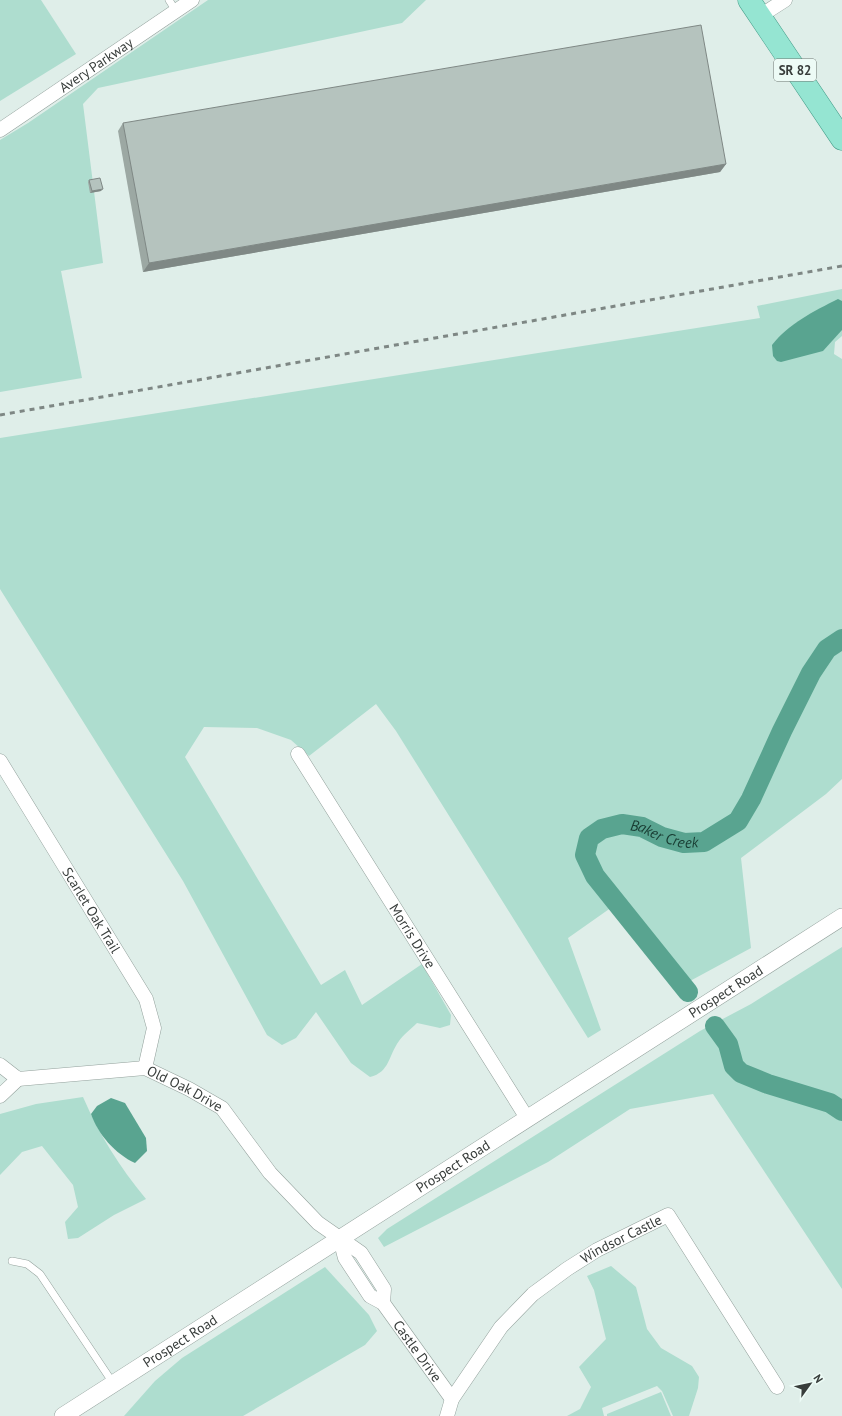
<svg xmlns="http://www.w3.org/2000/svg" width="842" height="1416" font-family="'PT Sans',sans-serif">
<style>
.green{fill:#aeddcf}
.water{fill:#59a490}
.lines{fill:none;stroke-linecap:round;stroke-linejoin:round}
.river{stroke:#59a490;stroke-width:20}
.service-casing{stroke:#93a19c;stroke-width:8}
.minor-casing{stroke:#93a19c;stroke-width:15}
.tertiary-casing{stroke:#93a19c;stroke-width:18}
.primary-casing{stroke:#479e8a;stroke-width:23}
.service{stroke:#fff;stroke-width:7}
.minor{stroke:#fff;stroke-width:14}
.tertiary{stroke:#fff;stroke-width:17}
.primary{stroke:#95e5d2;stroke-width:22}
.rail{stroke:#7e8784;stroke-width:3;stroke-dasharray:5 5;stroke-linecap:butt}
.wall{fill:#9ca8a3}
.shaded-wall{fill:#7f8885}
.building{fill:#b5c3be;stroke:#7f8885}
.labels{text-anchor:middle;stroke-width:3;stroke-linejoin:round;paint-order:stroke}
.shield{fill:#edfbf6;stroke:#6e7673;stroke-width:1}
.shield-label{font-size:13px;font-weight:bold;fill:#383d3b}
.street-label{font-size:14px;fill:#383d3b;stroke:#edfbf6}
.water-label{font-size:15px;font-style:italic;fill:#193d33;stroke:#edfbf6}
</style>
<rect width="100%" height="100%" fill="#dfeee9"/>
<g class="green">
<polygon points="0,0 41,0 76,54 0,101"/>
<polygon points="208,0 426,0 402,23 98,88 83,104 103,263 61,271 82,378 0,392 0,140 28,123"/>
<path d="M842 289V336L835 342 834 354 842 359V779L826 794 741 858 751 948 690 981 622 900 568 938 601 1030 588 1038 396 731 376 704 309 756 291 740 257 728 204 727 185 757 321 985 345 970 362 1005 422 964 451 1015 450 1025 440 1028 417 1023C411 1029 403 1035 399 1041 388 1056 390 1072 370 1077L351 1063 316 1012 296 1038 282 1045 267 1035 183 881 0 589V438L760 318 757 306Z"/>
<polygon points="842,947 842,1289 713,1094 630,1109 548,1162 384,1247 378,1238 387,1229 700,1031 751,1004"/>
<path d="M83 1097C100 1136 119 1166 146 1199L114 1215 78 1238 68 1239 65 1222 78 1207 73 1185 42 1146 22 1152 0 1175V1114L36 1104Z"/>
<polygon points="611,1266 636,1287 647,1329 661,1348 692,1366 699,1377 698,1388 689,1416 673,1416 662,1391 657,1386 602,1408 604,1416 567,1416 580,1409 591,1387 579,1367 606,1339 594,1290 587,1276"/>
<polygon points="325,1267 369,1315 377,1331 365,1345 243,1416 124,1416 155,1381 182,1358"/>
<polygon points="661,1392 671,1416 607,1416 607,1414"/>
</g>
<g class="water">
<path d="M838 299 842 301V330L823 351 781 362 777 361 773 356 772 345C788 324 814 311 838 299Z"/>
<path d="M111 1098 125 1103 146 1138 147 1151 135 1163C115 1154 98 1134 91 1114L97 1106Z"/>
</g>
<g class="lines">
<g class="river">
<path id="s1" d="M688 992 595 876 585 855 589 838 602 829 622 824 642 827 662 837 684 843 704 842 738 821 751 799 782 731 811 673 827 649 842 639"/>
<polyline points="715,1026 728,1044 734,1066 741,1073 768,1084 830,1103 842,1111"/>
</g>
<defs>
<g id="service">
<polyline points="169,0 176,11"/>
<polyline points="12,1261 27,1264 40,1274 113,1383"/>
</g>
<g id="minor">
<polyline points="760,16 785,0"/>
<path id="s2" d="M0 130 192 0"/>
<path id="s3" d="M298 754 527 1118"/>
<path id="s4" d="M0 761 146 999 154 1028 145 1068"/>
<path id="s5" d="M0 1065 18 1079 145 1068 189 1089 222 1108 270 1173 318 1223 361 1253 384 1289 383 1303"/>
<polyline points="0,1096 18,1079"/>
<path id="s6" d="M340 1239 345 1258 370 1296 383 1303 452 1399"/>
<path id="s7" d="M447 1416 452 1399 501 1327 533 1294 567 1269 597 1250 668 1215 777 1387"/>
</g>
<g id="tertiary">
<path id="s8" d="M63 1416 842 917"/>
</g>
<polyline id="primary" points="749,0 842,139"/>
</defs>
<use href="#service" class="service-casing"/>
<use href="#minor" class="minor-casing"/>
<use href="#tertiary" class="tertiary-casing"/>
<use href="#primary" class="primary-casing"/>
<use href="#service" class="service"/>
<use href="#minor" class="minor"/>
<use href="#tertiary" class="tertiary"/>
<use href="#primary" class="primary"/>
<polyline class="rail" points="0,415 842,266"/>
</g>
<g class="wall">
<polygon points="123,123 726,164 720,172 143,272 118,131"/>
<polygon points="89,180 101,191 90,193 88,182"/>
</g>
<g class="shaded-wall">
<polygon points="726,164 720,172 143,272 149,263"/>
<polygon points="103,189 101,191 90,193 92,191"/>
</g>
<g class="building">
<polygon points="701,25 726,164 149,263 123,123"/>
<polygon points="100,178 103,189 92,191 89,180"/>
</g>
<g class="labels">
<rect class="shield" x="774" y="59" width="42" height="22" rx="3"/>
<g class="shield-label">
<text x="795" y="75">SR 82</text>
</g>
<g class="street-label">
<text dy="5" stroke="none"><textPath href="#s2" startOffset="116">Avery Parkway</textPath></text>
<text dy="5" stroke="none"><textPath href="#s4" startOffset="175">Scarlet Oak Trail</textPath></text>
<text dy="5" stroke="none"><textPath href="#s3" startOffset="215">Morris Drive</textPath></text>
<text dy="5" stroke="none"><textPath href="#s8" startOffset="787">Prospect Road</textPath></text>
<text dy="5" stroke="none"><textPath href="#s5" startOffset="195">Old Oak Drive</textPath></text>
<text dy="5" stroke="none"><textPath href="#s8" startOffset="463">Prospect Road</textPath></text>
<text dy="5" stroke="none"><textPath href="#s7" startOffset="255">Windsor Castle</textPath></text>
<text dy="5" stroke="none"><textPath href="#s8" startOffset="139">Prospect Road</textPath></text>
<text dy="5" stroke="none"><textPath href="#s6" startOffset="139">Castle Drive</textPath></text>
</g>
<g class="water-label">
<text dy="5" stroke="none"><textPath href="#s1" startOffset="270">Baker Creek</textPath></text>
</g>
</g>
<g transform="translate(810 1384) rotate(57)" stroke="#edfbf6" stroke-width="3" paint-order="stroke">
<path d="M0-3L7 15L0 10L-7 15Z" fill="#383d3b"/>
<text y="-6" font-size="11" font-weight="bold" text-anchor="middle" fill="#383d3b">N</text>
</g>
</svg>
